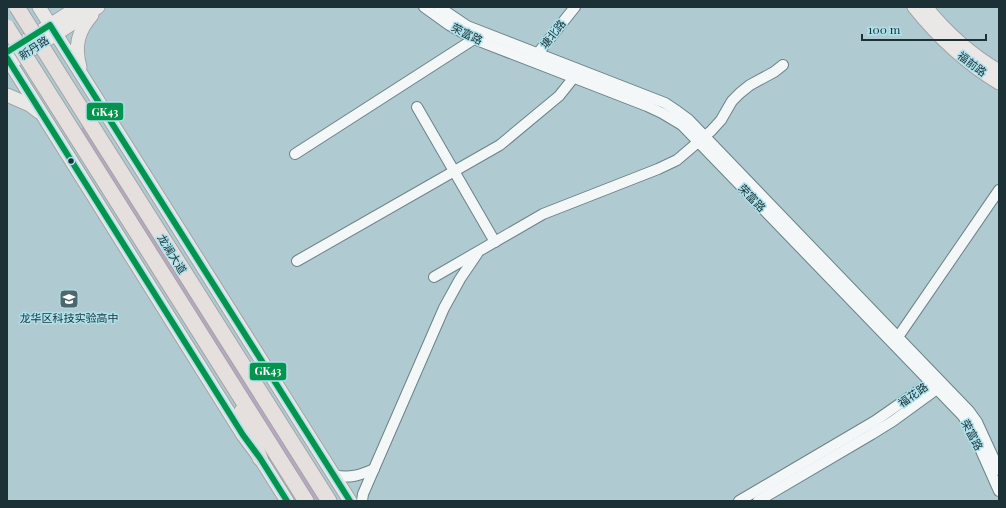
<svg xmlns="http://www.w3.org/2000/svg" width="1006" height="508" font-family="'Playfair Display','Noto Sans SC',serif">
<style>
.green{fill:#b8a8c3}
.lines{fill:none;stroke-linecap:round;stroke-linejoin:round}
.minor-casing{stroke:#6b8286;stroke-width:12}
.major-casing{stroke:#a2a4a6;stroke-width:15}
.highway-casing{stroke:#a2a4a6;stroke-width:17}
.minor{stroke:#f3f7f8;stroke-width:10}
.major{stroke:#eae8e7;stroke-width:13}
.highway{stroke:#e5dfdd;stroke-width:15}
.highway-bridge-casing{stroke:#a2a4a6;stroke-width:17;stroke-linecap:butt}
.highway-bridge{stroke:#e5dfdd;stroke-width:15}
.bus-1-casing{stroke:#ade1ec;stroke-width:9}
.bus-1{stroke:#04944d;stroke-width:6}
.bus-dot{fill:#1c3135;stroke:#ade1ec;stroke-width:1.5}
.labels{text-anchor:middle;stroke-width:3;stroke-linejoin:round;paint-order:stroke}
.street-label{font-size:11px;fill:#1c3135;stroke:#ade1ec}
.poi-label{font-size:11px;fill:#1c3135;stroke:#ade1ec}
.line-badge{stroke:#ade1ec;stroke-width:1.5}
.badge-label{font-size:11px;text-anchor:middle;font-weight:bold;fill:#fff}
</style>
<rect width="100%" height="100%" fill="#afcbd1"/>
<polygon class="green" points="84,127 320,501 315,501 80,129"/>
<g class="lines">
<defs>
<g id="minor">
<polyline points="424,7 449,25 474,39 647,106 662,113 682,125 963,416 975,437 999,491"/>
<polyline points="439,7 467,26 665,103 677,111 688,119 969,411 977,422 999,470"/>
<polyline points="534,58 575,7"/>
<polyline points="417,107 495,242"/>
<polyline points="295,154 474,39"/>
<polyline points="297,261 500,145 559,96 571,81 573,77"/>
<polyline points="434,277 543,214 658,169 677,160 711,131 721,120 732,101 740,93 750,85 774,72 783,65"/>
<polyline points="898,337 999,190"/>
<path d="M334 475C349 479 361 475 374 469"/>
<polyline points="362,501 363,494 444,308 460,279 477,254"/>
<polyline points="739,501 875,421 931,382 937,381"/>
<polyline points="758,501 872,434 893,421 937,389 939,385"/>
</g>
<g id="major">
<polyline points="39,7 350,501"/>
<path d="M914 7C938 37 966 63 999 83"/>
<path d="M926 7C946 32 972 55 999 71"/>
<polyline points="11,50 78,7"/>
<polyline points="7,58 243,435 260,458 287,501"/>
<polyline points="17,59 98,7"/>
<path d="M80 67C74 46 78 31 92 15"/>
<polyline points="7,95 30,105 39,112"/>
</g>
<g id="highway">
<polyline points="90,123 329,501"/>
<polyline points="74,133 306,501"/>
<polyline points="242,411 260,458"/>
</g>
</defs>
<use href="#minor" class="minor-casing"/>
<use href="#major" class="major-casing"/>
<use href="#highway" class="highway-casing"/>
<use href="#minor" class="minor"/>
<use href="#major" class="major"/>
<use href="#highway" class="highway"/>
<defs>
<g id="highway-bridge">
<polyline points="17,7 90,123"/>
<polyline points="7,27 74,133"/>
</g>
</defs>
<use href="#highway-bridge" class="highway-bridge-casing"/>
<use href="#highway-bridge" class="highway-bridge"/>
<defs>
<g id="bus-1">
<polyline points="7,52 50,25 350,501"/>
<polyline points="7,58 243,435 260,458 287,501"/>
</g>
</defs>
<use href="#bus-1" class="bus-1-casing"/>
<use href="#bus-1" class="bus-1"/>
</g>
<defs>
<symbol id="school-square" viewBox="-11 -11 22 22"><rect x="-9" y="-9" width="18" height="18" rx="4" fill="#4f676c" stroke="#ade1ec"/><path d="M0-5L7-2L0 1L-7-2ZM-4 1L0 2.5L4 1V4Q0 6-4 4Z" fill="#fff"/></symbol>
</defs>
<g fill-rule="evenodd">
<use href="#school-square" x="58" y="288" width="22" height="22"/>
</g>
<circle class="bus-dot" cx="71" cy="161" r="3.5"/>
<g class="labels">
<g class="street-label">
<text transform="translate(467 34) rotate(26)" y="4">荣富路</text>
<text transform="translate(553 34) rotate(-52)" y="4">塘北路</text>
<text transform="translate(34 48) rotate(-33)" y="4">新丹路</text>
<text transform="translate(972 64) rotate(37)" y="4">福前路</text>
<text transform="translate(752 198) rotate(46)" y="4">荣富路</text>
<text transform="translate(172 254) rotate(58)" y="4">龙澜大道</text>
<text transform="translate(913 395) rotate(-35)" y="4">福花路</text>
<text transform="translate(972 435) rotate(62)" y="4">荣富路</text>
</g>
<g class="poi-label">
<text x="69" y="322">龙华区科技实验高中</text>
</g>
</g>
<g class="line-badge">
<rect x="86" y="102" width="38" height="19" rx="4" fill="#04944d"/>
<rect x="249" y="362" width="38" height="19" rx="4" fill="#04944d"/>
</g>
<g class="badge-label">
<text x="105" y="116">GK43</text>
<text x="268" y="375">GK43</text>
</g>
<rect width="1006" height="508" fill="none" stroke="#1c3135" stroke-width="16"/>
<path d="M862 34v6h124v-6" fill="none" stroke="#1c3135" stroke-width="2"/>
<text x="868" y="34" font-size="12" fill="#1c3135" stroke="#ade1ec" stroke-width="3" paint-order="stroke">100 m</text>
</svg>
